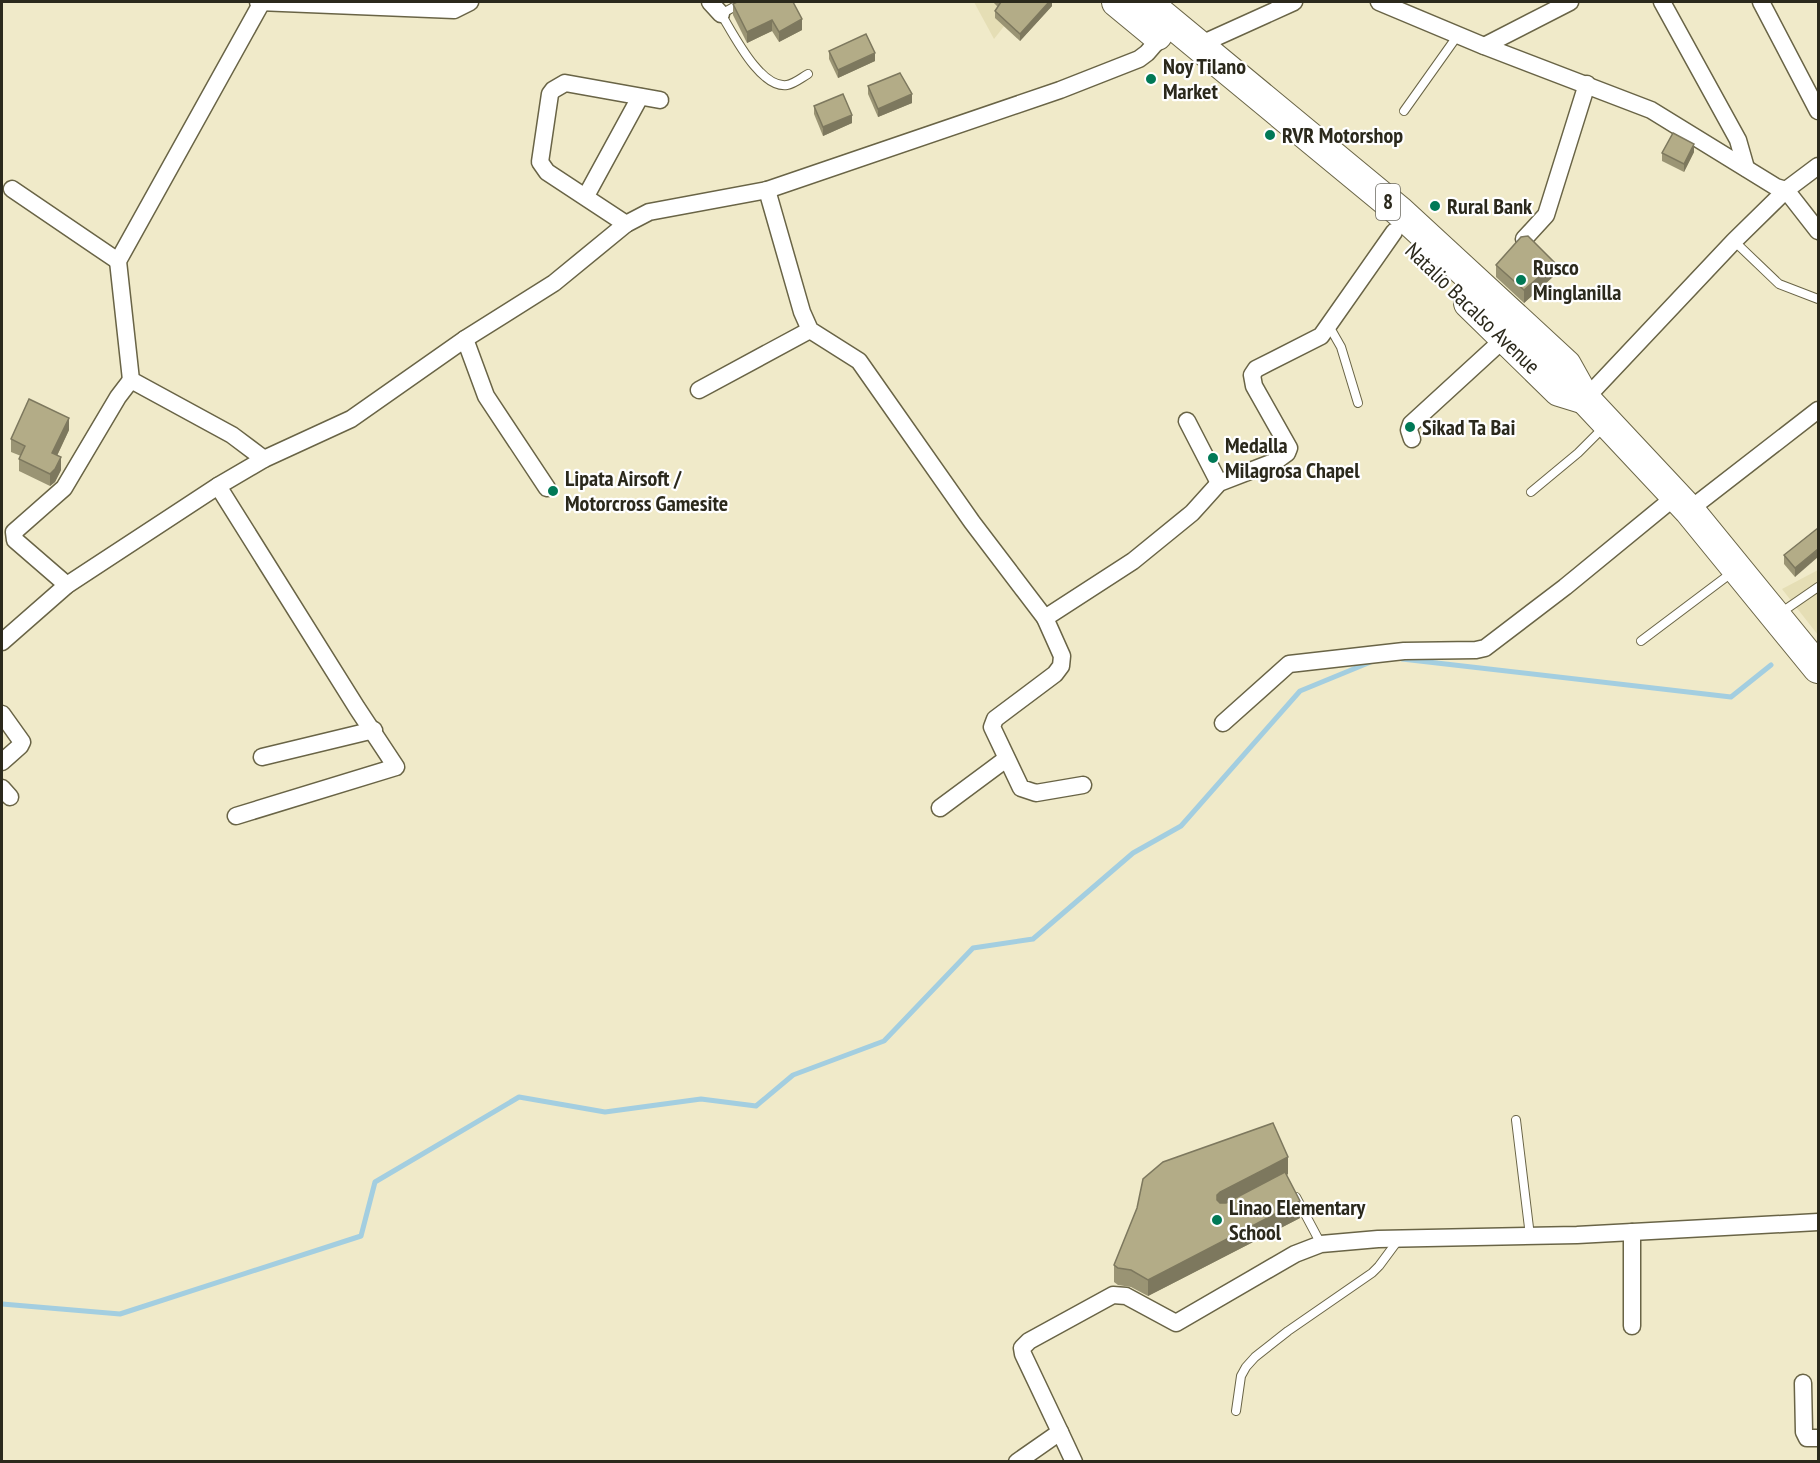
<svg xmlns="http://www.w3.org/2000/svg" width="1820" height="1463" font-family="'PT Sans Narrow',sans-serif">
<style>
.built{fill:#e5deb5}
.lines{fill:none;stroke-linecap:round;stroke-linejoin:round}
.stream{stroke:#a3cee0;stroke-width:5}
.lane-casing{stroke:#696446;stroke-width:10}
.street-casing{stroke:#696446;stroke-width:19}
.highway-casing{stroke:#696446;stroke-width:32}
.lane{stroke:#fff;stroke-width:8}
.street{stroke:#fff;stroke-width:16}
.highway{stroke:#fff;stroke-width:30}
.wall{fill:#9a9474}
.shaded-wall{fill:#7d785e}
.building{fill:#b3ac87;stroke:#7d785e;stroke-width:1.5}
.poi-dot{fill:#007956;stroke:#fff;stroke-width:2}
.labels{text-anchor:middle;stroke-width:4.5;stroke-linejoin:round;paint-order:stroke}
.shield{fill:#fff;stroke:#6b6960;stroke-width:1.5}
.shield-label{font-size:21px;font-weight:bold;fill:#2b291c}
.poi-label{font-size:22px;font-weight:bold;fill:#2b291c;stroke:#fff;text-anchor:start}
.street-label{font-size:22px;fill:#2b291c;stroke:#fff}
</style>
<rect width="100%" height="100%" fill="#f0eac9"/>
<g class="built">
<polygon points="974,2 1023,2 994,39"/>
<polygon points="1818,570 1818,635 1782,589"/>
</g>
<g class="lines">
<g class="stream">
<polyline points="1402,659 1731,697 1771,665"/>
<polyline points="2,1304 120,1314 361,1236 375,1182 519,1097 605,1112 701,1099 756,1106 793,1075 884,1041 973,948 1033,939 1133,853 1181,826 1300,691 1373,661"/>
</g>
<defs>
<g id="lane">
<path d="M743 2 721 14C733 33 760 89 787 85 794 84 801 78 808 74"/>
<polyline points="1404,111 1458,35"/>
<polyline points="1734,241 1779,284 1818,299"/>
<polyline points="1329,326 1341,347 1358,403"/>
<polyline points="1531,492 1578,453 1604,427"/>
<polyline points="1779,614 1818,587"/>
<polyline points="1641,641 1734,571"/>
<polyline points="1516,1120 1530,1236"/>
<polyline points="1296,1197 1321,1244"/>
<polyline points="1236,1411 1241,1376 1246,1367 1255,1357 1288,1331 1372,1273 1379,1266 1399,1239"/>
</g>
<g id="street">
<polyline points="258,2 454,10 470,2"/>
<polyline points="262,2 118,261 131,380 232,435 264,459"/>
<polyline points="710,2 721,14"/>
<polyline points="1379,2 1484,46 1651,110 1776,187 1786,190 1818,166"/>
<polyline points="1662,2 1738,140 1746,168"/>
<polyline points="1761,2 1818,111"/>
<polyline points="1199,45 1294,2"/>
<polyline points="1484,46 1570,2"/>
<polyline points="12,189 118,261"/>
<polyline points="767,190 802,312 810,330 859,361 972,522 1045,618 1062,656 1061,666 1055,674 995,719 992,727 1021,788 1036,793 1083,785"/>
<polyline points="586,196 640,97"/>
<polyline points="626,224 547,172 540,162 550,94 553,90 565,83 660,100"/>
<polyline points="1524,239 1546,215 1587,84"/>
<polyline points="465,339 486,396 547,488"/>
<polyline points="699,390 810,330"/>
<polyline points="1585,399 1734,241 1786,190 1818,231"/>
<polyline points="1187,421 1219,483"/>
<polyline points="1412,439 1409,430 1411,424 1506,337"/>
<polyline points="218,486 357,708 396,767 236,816"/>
<polyline points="1689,510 1818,410"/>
<polyline points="67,585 15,540 14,532 64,488 118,397 131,380"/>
<polyline points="1045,618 1133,561 1192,513 1219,483 1276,461 1287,453 1289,448 1254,386 1252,375 1256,369 1321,336 1394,232"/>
<polyline points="2,642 67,585 218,486 264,459 351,419 465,339 554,283 626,224 649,212 767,190 1060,90 1139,59 1147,53 1166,31"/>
<polyline points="2,714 22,742 20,746 2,762"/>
<polyline points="1223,723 1289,664 1404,651 1476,650 1485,648 1565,587 1676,496"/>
<polyline points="262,757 374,730"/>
<polyline points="2,788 10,797"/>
<polyline points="940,808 1006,759"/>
<polyline points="1632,1232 1632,1326"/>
<polyline points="1803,1383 1804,1432 1807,1438 1818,1438"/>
<polyline points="1060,1432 1023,1354 1022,1348 1029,1341 1113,1295 1126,1296 1176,1323 1295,1254 1321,1244 1378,1239 1577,1235 1818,1222"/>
<polyline points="1017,1462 1060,1432 1074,1462"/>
</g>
<g id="highway">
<polyline points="1117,2 1157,35"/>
<polyline points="1146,2 1399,211 1566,365 1585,399 1689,510 1818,668"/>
<polyline points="1469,303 1559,391 1585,399"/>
</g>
</defs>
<use href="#lane" class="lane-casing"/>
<use href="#street" class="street-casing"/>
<use href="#highway" class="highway-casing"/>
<use href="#lane" class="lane"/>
<use href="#street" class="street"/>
<use href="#highway" class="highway"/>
</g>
<g class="wall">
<polygon points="993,2 1052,2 1052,6 1020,41 995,18 995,11 998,7"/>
<polygon points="733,4 802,30 779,42 772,31 747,43 733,15"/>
<polygon points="829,51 875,61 838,78 829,59"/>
<polygon points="868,86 912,103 878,117 868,94"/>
<polygon points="814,106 852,123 823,136 814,114"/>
<polygon points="1694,152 1684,172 1662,161 1662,153"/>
<polygon points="1496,265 1555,275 1524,303 1496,277"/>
<polygon points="69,430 57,456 61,470 55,482 50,486 19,471 19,459 21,456 11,452 11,439"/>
<polygon points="1818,528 1795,577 1784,564 1784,555"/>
<polygon points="1273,1123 1288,1174 1287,1175 1300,1218 1148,1296 1131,1287 1118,1285 1114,1282 1114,1265"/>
</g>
<g class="shaded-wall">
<polygon points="1049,2 1052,2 1052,6 1020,41 1020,34"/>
<polygon points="802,19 802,30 779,42 779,32"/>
<polygon points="772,20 772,31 747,43 747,32"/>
<polygon points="875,53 875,61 838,78 838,70"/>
<polygon points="912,94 912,103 878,117 878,109"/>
<polygon points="852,115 852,123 823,136 823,127"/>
<polygon points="1694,144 1694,152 1684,172 1684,164"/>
<polygon points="1555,263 1555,275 1524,303 1524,290"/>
<polygon points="69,418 69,430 52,466 52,453"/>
<polygon points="61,457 61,470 55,482 50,486 50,474"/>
<polygon points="1818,549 1818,557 1795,577 1795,568"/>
<polygon points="1288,1157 1288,1174 1220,1208 1217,1211 1217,1195 1220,1192"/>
<polygon points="1300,1201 1300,1218 1148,1296 1148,1280"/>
</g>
<g class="building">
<polygon points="737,2 793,2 802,19 779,32 772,20 747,32 733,4"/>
<polygon points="1001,2 1049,2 1020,34 995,11"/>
<polygon points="866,34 875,53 838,70 829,51"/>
<polygon points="900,73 912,94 878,109 868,86"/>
<polygon points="843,94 852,115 823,127 814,106"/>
<polygon points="1673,133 1694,144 1684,164 1662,153"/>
<polygon points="1528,236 1555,263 1524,290 1496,265 1521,237"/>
<polygon points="29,399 69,418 52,453 61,457 55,469 50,474 19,459 25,446 11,439"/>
<polygon points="1818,528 1818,549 1795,568 1784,555"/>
<polygon points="1273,1123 1288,1157 1220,1192 1217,1195 1217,1200 1220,1203 1226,1203 1285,1172 1300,1201 1148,1280 1131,1270 1118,1268 1114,1265 1137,1208 1143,1179 1163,1162"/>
</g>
<g class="poi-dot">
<circle cx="1151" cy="79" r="6"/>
<circle cx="1270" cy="135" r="6"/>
<circle cx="1435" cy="206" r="6"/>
<circle cx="1521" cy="280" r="6"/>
<circle cx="1410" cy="427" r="6"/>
<circle cx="1213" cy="458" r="6"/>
<circle cx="553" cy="491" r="6"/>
<circle cx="1217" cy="1220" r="6"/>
</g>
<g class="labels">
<rect class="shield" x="1376" y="184" width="24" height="36" rx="4.5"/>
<g class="shield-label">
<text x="1388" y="209">8</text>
</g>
<g class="poi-label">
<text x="1163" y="74">Noy Tilano<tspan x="1163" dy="25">Market</tspan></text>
<text x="1282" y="143">RVR Motorshop</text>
<text x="1447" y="214">Rural Bank</text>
<text x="1533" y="275">Rusco<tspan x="1533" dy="25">Minglanilla</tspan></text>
<text x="1422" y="435">Sikad Ta Bai</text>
<text x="1225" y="453">Medalla<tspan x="1225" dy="25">Milagrosa Chapel</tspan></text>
<text x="565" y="486">Lipata Airsoft /<tspan x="565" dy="25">Motorcross Gamesite</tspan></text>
<text x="1229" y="1215">Linao Elementary<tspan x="1229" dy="25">School</tspan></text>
</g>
<g class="street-label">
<text transform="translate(1473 308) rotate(44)" y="8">Natalio Bacalso Avenue</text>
</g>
</g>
<rect width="1820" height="1463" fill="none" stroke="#2b291c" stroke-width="6"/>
</svg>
